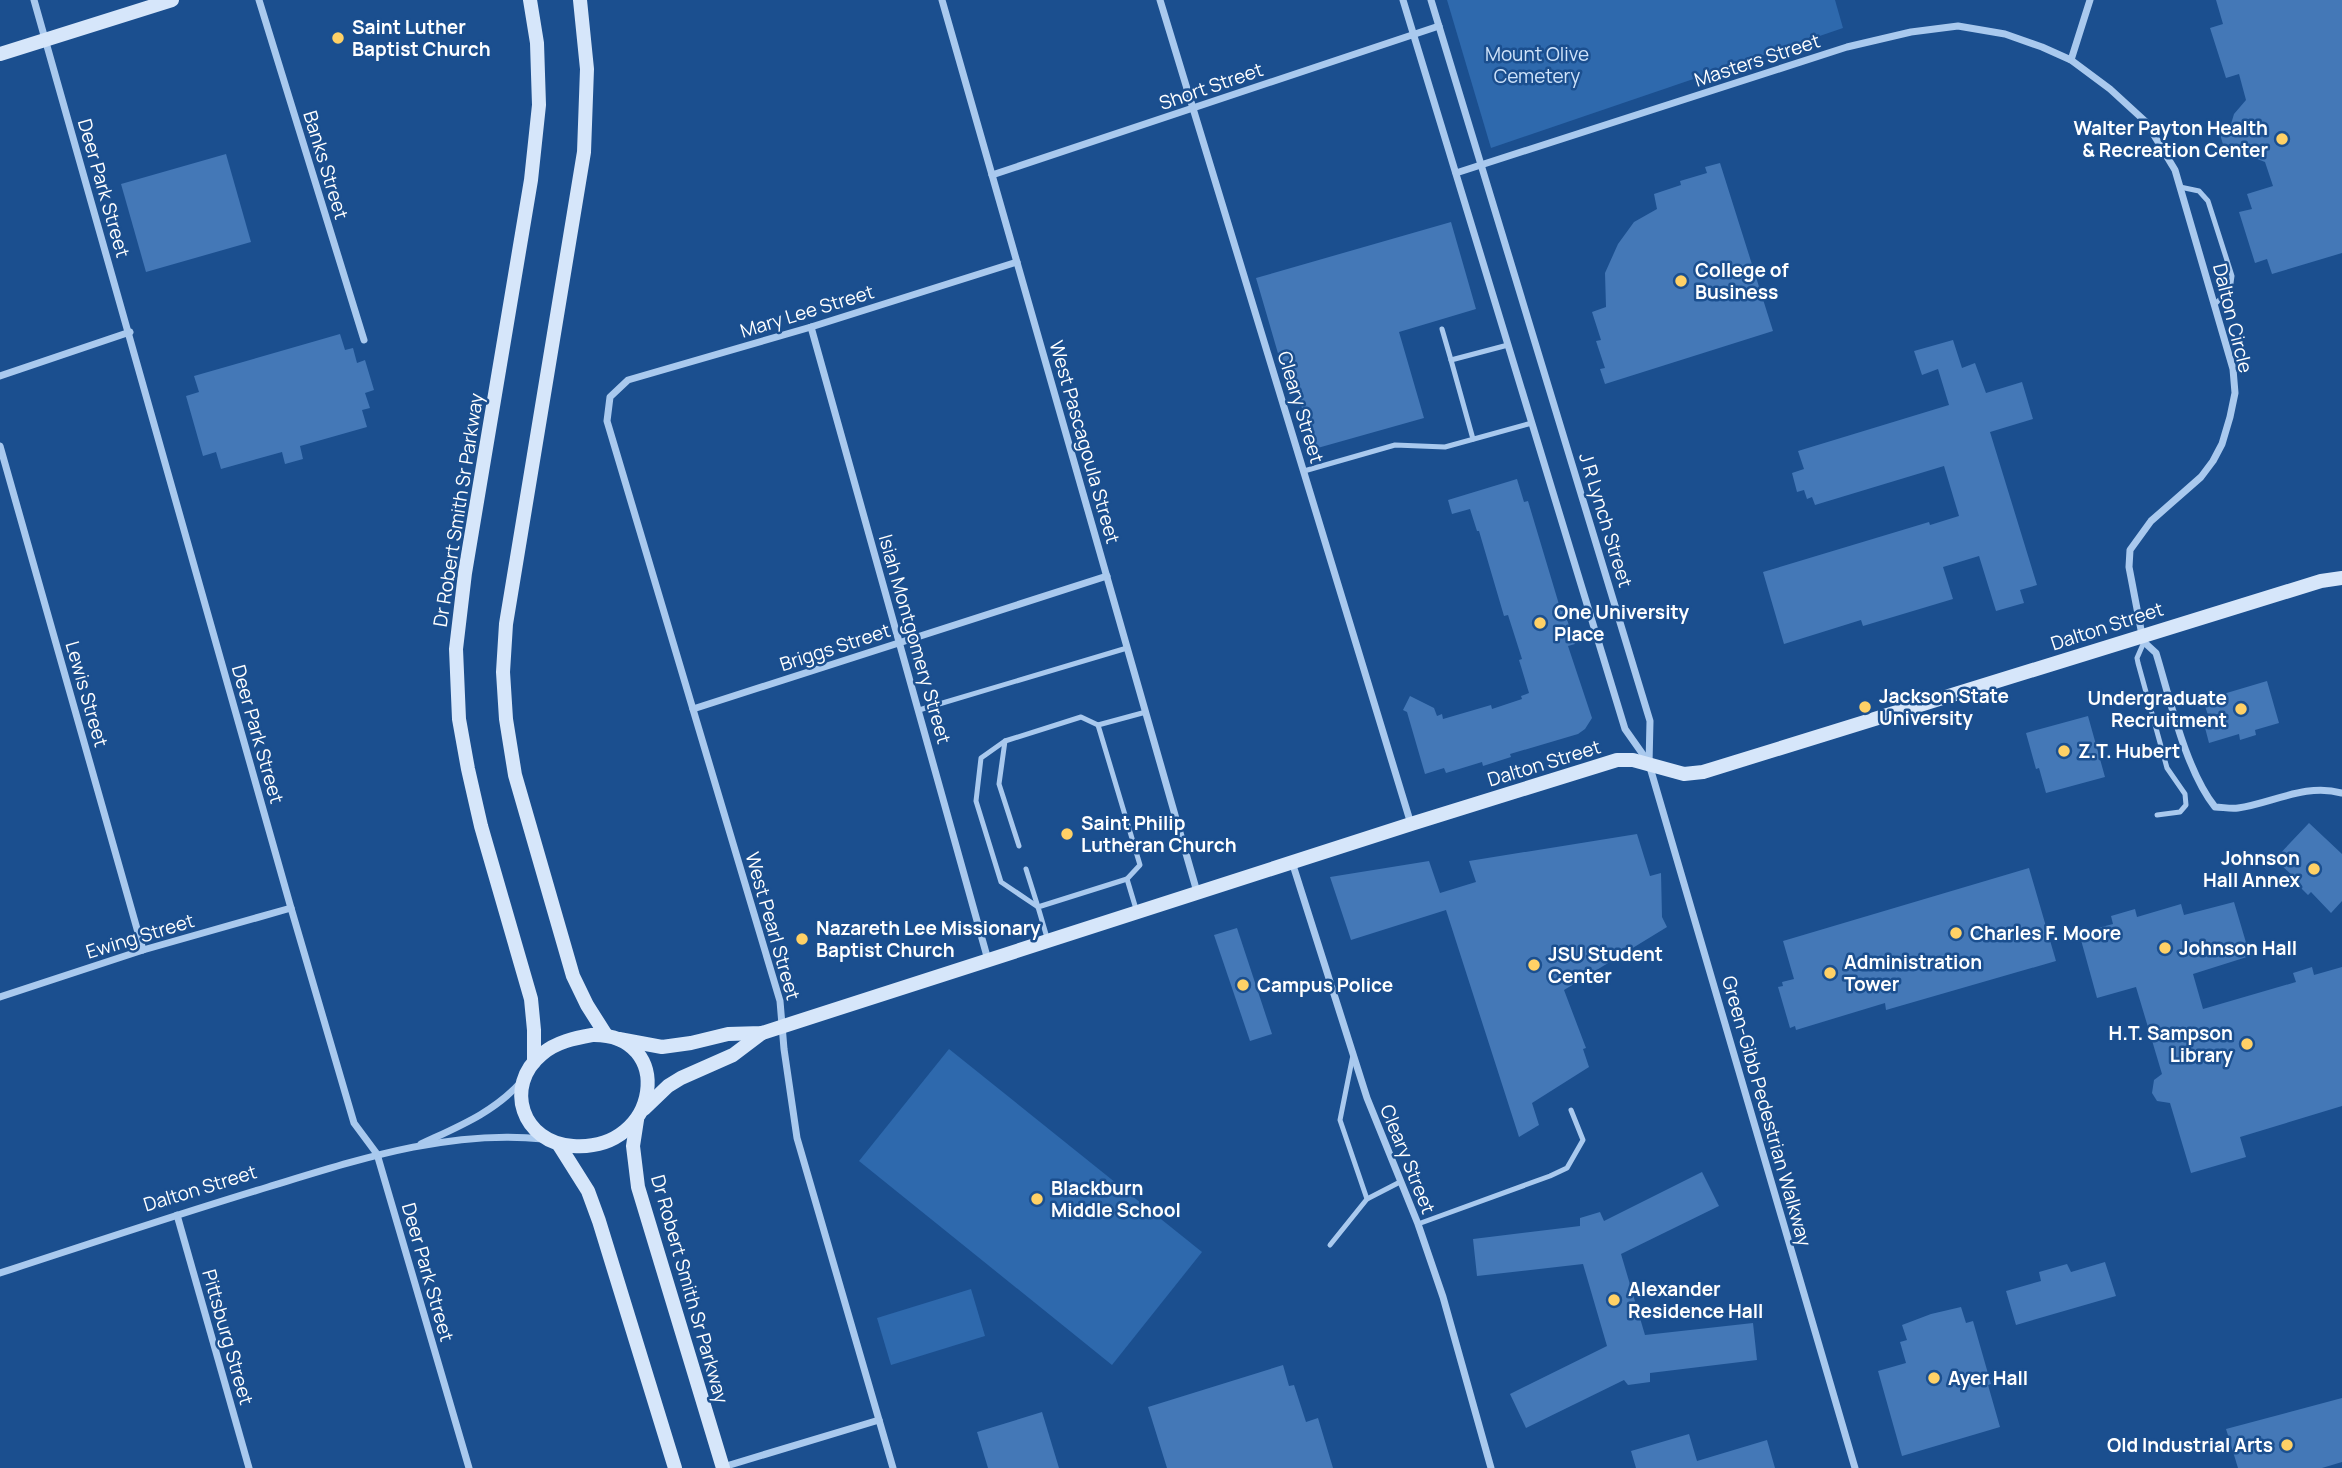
<svg xmlns="http://www.w3.org/2000/svg" width="2342" height="1468" font-family="Manrope,sans-serif">
<style>
.green{fill:#2e69ad}
.building{fill:#4478b7}
.lines{fill:none;stroke-linecap:round;stroke-linejoin:round}
.lane{stroke:#a9c9ee;stroke-width:5}
.street{stroke:#a9c9ee;stroke-width:7}
.secondary{stroke:#d6e6fa;stroke-width:14}
.poi-dot{fill:#ffd166;stroke:#1b4f8f;stroke-width:2.5}
.labels{text-anchor:middle;stroke-width:5;stroke-linejoin:round;paint-order:stroke}
.poi-label{font-size:19px;font-weight:bold;fill:#fff;stroke:#1b4f8f;text-anchor:start}
.park-label{font-size:19px;fill:#cfe3fa;stroke:#1b4f8f}
.street-label{font-size:19px;fill:#fff;stroke:#1b4f8f}
</style>
<rect width="100%" height="100%" fill="#1b4f8f"/>
<g class="green">
<polygon points="1447,0 1835,0 1843,28 1491,148"/>
<polygon points="949,1049 1202,1252 1112,1365 859,1161"/>
<polygon points="971,1289 985,1336 891,1365 877,1318"/>
</g>
<g class="building">
<polygon points="2216,0 2342,0 2342,253 2272,274 2267,259 2255,263 2239,212 2252,209 2247,194 2273,186 2265,162 2247,155 2240,150 2226,154 2218,128 2231,124 2234,114 2246,100 2239,74 2226,78 2210,28 2223,24"/>
<polygon points="226,154 251,242 146,272 121,184"/>
<polygon points="1720,163 1773,331 1605,384 1600,369 1605,368 1596,341 1601,340 1592,312 1606,307 1605,273 1618,244 1634,222 1657,209 1654,194 1681,185 1680,181 1707,173 1705,167"/>
<polygon points="1451,222 1476,309 1399,332 1424,418 1314,449 1296,388 1289,391 1256,278"/>
<polygon points="340,334 345,350 353,348 357,363 365,360 374,390 365,393 370,408 362,410 367,427 300,446 303,459 285,464 282,452 221,469 216,452 203,456 186,396 199,392 194,376"/>
<polygon points="1953,340 1962,368 1975,363 1986,393 2022,382 2033,419 1990,432 2037,585 2020,590 2024,603 1996,611 1979,556 1943,567 1953,599 1863,626 1861,620 1784,644 1763,572 1929,522 1930,525 1959,516 1944,466 1815,505 1812,497 1807,499 1804,490 1797,492 1792,473 1804,469 1798,451 1949,405 1938,369 1922,375 1914,351"/>
<polygon points="1517,479 1524,502 1528,501 1561,611 1564,610 1575,644 1568,646 1592,718 1585,729 1578,734 1510,754 1511,757 1483,766 1482,762 1446,773 1444,768 1425,774 1407,712 1403,710 1410,696 1434,708 1437,716 1442,714 1443,719 1491,705 1492,709 1522,699 1521,696 1529,693 1519,660 1522,659 1508,615 1504,616 1479,531 1477,531 1470,509 1452,514 1448,500"/>
<polygon points="2267,681 2279,723 2255,730 2256,735 2240,740 2239,734 2209,743 2203,720 2209,718 2203,700"/>
<polygon points="2088,716 2105,777 2046,793 2039,768 2036,769 2026,733"/>
<polygon points="2309,823 2342,854 2342,901 2331,913 2311,892 2308,895 2294,881 2296,879 2275,859"/>
<polygon points="1637,834 1650,876 1661,873 1662,917 1667,927 1564,990 1586,1048 1583,1049 1589,1067 1532,1103 1539,1125 1519,1137 1446,910 1351,940 1330,877 1429,861 1440,893 1476,882 1469,861"/>
<polygon points="2029,868 2056,961 1886,1010 1885,1003 1796,1030 1795,1026 1790,1028 1778,987 1783,986 1782,982 1794,979 1783,941"/>
<polygon points="2234,902 2250,956 2193,974 2203,1009 2296,982 2293,973 2312,967 2314,975 2342,967 2342,1106 2240,1137 2246,1157 2191,1173 2170,1103 2157,1101 2152,1093 2154,1080 2162,1074 2136,987 2097,998 2081,940 2085,939 2083,932 2113,924 2111,916 2135,909 2137,917 2181,904 2184,915"/>
<polygon points="1237,928 1272,1034 1250,1041 1214,935"/>
<polygon points="1702,1172 1719,1206 1621,1254 1645,1335 1753,1323 1757,1360 1650,1373 1650,1382 1628,1385 1624,1380 1526,1428 1510,1394 1607,1346 1583,1264 1477,1276 1473,1239 1580,1226 1580,1218 1600,1212 1604,1221"/>
<polygon points="2105,1262 2116,1296 2016,1325 2006,1291 2041,1281 2039,1272 2067,1264 2071,1272"/>
<polygon points="1961,1307 1966,1323 1973,1321 1991,1384 1988,1385 2000,1427 1902,1456 1878,1371 1906,1363 1900,1342 1907,1340 1902,1325 1931,1314"/>
<polygon points="1283,1365 1289,1386 1294,1385 1306,1422 1318,1418 1333,1468 1167,1468 1148,1407"/>
<polygon points="2342,1398 2342,1462 2322,1468 2238,1468 2226,1429"/>
<polygon points="1042,1412 1059,1468 988,1468 977,1432"/>
<polygon points="1689,1434 1697,1461 1767,1440 1775,1468 1636,1468 1631,1451"/>
</g>
<g class="lines">
<g class="lane">
<polyline points="2180,187 2199,191 2208,201 2232,276 2230,290 2215,304"/>
<polyline points="1442,329 1451,360"/>
<polyline points="1473,439 1451,360 1508,345"/>
<polyline points="1304,471 1395,445 1445,447 1532,423"/>
<polyline points="2144,642 2137,658 2138,663 2167,768 2185,794 2186,805 2180,812 2157,815"/>
<polyline points="919,710 1127,648"/>
<polyline points="1005,741 999,784 1019,846"/>
<polyline points="1026,869 1038,907"/>
<polyline points="1127,879 1136,909"/>
<polyline points="1038,907 1001,882 976,801 981,758 1005,741 1081,717 1098,725 1146,712"/>
<polyline points="1048,941 1038,907 1127,879 1140,865 1098,725"/>
<polyline points="1353,1055 1340,1120 1367,1199"/>
<polyline points="1418,1224 1550,1176 1567,1168 1583,1140 1571,1110"/>
<polyline points="1330,1245 1367,1199 1400,1182"/>
</g>
<g class="street">
<polyline points="34,0 291,908 354,1123 377,1154 469,1468"/>
<polyline points="259,0 364,340"/>
<polyline points="942,0 1197,892"/>
<polyline points="1160,0 1411,824"/>
<polyline points="1403,0 1625,729 1649,763"/>
<polyline points="1431,0 1650,721 1649,764 1855,1468"/>
<polyline points="2071,60 2090,0"/>
<path d="M1456 173 1847 47 1911 32 1958 26 2005 34 2042 47 2071 60 2110 89 2146 122 2175 170 2233 369 2235 393 2230 417 2222 444 2213 461 2201 477 2151 521 2130 550 2129 567 2142 635 2144 642 2156 653C2170 699 2186 771 2215 807 2222 807 2230 809 2238 808 2273 803 2305 783 2342 793"/>
<polyline points="992,175 1439,26"/>
<polyline points="811,327 988,960"/>
<polyline points="0,376 130,332"/>
<polyline points="0,446 143,950"/>
<polyline points="693,709 1107,576"/>
<polyline points="1292,862 1367,1098 1418,1224 1443,1297 1491,1468"/>
<polyline points="0,997 143,950 291,908"/>
<path d="M421 1144C457 1127 493 1113 520 1083"/>
<polyline points="177,1215 249,1468"/>
<path d="M0 1273C89 1244 178 1214 268 1187 357 1160 449 1129 543 1139"/>
<polyline points="723,1467 879,1420"/>
<polyline points="893,1468 797,1138 784,1049 780,1001 607,421 610,397 628,380 811,327 1017,262"/>
</g>
<g class="secondary">
<polyline points="530,0 537,43 539,105 531,180 465,573 456,649 459,719 468,769 481,826 531,999 534,1030 534,1062"/>
<polyline points="580,0 587,69 584,152 506,624 503,672 506,719 515,775 573,976 587,1005 606,1035"/>
<polyline points="0,54 172,0"/>
<path d="M592 1035C676 1033 661 1152 573 1146 522 1143 503 1086 542 1054 556 1042 575 1038 592 1035Z"/>
<polyline points="619,1039 662,1047 691,1043 728,1034 762,1033 1411,824 1617,760 1633,760 1684,774 1703,772 2321,581 2342,578"/>
<polyline points="644,1109 668,1086 681,1078 733,1055 762,1033"/>
<polyline points="637,1120 633,1146 638,1187 723,1468"/>
<polyline points="559,1145 588,1191 599,1221 675,1468"/>
</g>
</g>
<g class="poi-dot">
<circle cx="338" cy="38" r="7"/>
<circle cx="2282" cy="139" r="7"/>
<circle cx="1681" cy="281" r="7"/>
<circle cx="1540" cy="623" r="7"/>
<circle cx="1865" cy="707" r="7"/>
<circle cx="2241" cy="709" r="7"/>
<circle cx="2064" cy="751" r="7"/>
<circle cx="1067" cy="834" r="7"/>
<circle cx="2314" cy="869" r="7"/>
<circle cx="1956" cy="933" r="7"/>
<circle cx="802" cy="939" r="7"/>
<circle cx="2165" cy="948" r="7"/>
<circle cx="1534" cy="965" r="7"/>
<circle cx="1830" cy="973" r="7"/>
<circle cx="1243" cy="985" r="7"/>
<circle cx="2247" cy="1044" r="7"/>
<circle cx="1037" cy="1199" r="7"/>
<circle cx="1614" cy="1300" r="7"/>
<circle cx="1934" cy="1378" r="7"/>
<circle cx="2287" cy="1445" r="7"/>
</g>
<g class="labels">
<g class="poi-label">
<text x="352" y="34">Saint Luther<tspan x="352" dy="22">Baptist Church</tspan></text>
<text x="2268" y="135" text-anchor="end">Walter Payton Health<tspan x="2268" dy="22">&amp; Recreation Center</tspan></text>
<text x="1695" y="277">College of<tspan x="1695" dy="22">Business</tspan></text>
<text x="1554" y="619">One University<tspan x="1554" dy="22">Place</tspan></text>
<text x="1879" y="703">Jackson State<tspan x="1879" dy="22">University</tspan></text>
<text x="2227" y="705" text-anchor="end">Undergraduate<tspan x="2227" dy="22">Recruitment</tspan></text>
<text x="2078" y="758">Z.T. Hubert</text>
<text x="1081" y="830">Saint Philip<tspan x="1081" dy="22">Lutheran Church</tspan></text>
<text x="2300" y="865" text-anchor="end">Johnson<tspan x="2300" dy="22">Hall Annex</tspan></text>
<text x="816" y="935">Nazareth Lee Missionary<tspan x="816" dy="22">Baptist Church</tspan></text>
<text x="1970" y="940">Charles F. Moore</text>
<text x="2179" y="955">Johnson Hall</text>
<text x="1548" y="961">JSU Student<tspan x="1548" dy="22">Center</tspan></text>
<text x="1844" y="969">Administration<tspan x="1844" dy="22">Tower</tspan></text>
<text x="1257" y="992">Campus Police</text>
<text x="2233" y="1040" text-anchor="end">H.T. Sampson<tspan x="2233" dy="22">Library</tspan></text>
<text x="1051" y="1195">Blackburn<tspan x="1051" dy="22">Middle School</tspan></text>
<text x="1628" y="1296">Alexander<tspan x="1628" dy="22">Residence Hall</tspan></text>
<text x="1948" y="1385">Ayer Hall</text>
<text x="2273" y="1452" text-anchor="end">Old Industrial Arts</text>
</g>
<g class="park-label">
<text x="1537" y="61">Mount Olive<tspan x="1537" dy="22">Cemetery</tspan></text>
</g>
<g class="street-label">
<text transform="translate(1757 60) rotate(-18)" y="7">Masters Street</text>
<text transform="translate(1211 86) rotate(-19)" y="7">Short Street</text>
<text transform="translate(326 165) rotate(73)" y="7">Banks Street</text>
<text transform="translate(104 188) rotate(74)" y="7">Deer Park Street</text>
<text transform="translate(807 311) rotate(-17)" y="7">Mary Lee Street</text>
<text transform="translate(2233 318) rotate(76)" y="7">Dalton Circle</text>
<text transform="translate(1301 407) rotate(73)" y="7">Cleary Street</text>
<text transform="translate(1085 442) rotate(74)" y="7">West Pascagoula Street</text>
<text transform="translate(458 510) rotate(-81)" y="7">Dr Robert Smith Sr Parkway</text>
<text transform="translate(1606 520) rotate(73)" y="7">J R Lynch Street</text>
<text transform="translate(2107 626) rotate(-18)" y="7">Dalton Street</text>
<text transform="translate(915 639) rotate(74)" y="7">Isiah Montgomery Street</text>
<text transform="translate(835 647) rotate(-18)" y="7">Briggs Street</text>
<text transform="translate(87 694) rotate(74)" y="7">Lewis Street</text>
<text transform="translate(258 734) rotate(74)" y="7">Deer Park Street</text>
<text transform="translate(1544 763) rotate(-17)" y="7">Dalton Street</text>
<text transform="translate(773 926) rotate(74)" y="7">West Pearl Street</text>
<text transform="translate(140 936) rotate(-17)" y="7">Ewing Street</text>
<text transform="translate(1767 1111) rotate(74)" y="7">Green-Gibb Pedestrian Walkway</text>
<text transform="translate(1408 1159) rotate(68)" y="7">Cleary Street</text>
<text transform="translate(200 1188) rotate(-17)" y="7">Dalton Street</text>
<text transform="translate(428 1272) rotate(74)" y="7">Deer Park Street</text>
<text transform="translate(690 1289) rotate(74)" y="7">Dr Robert Smith Sr Parkway</text>
<text transform="translate(228 1337) rotate(74)" y="7">Pittsburg Street</text>
</g>
</g>
</svg>
